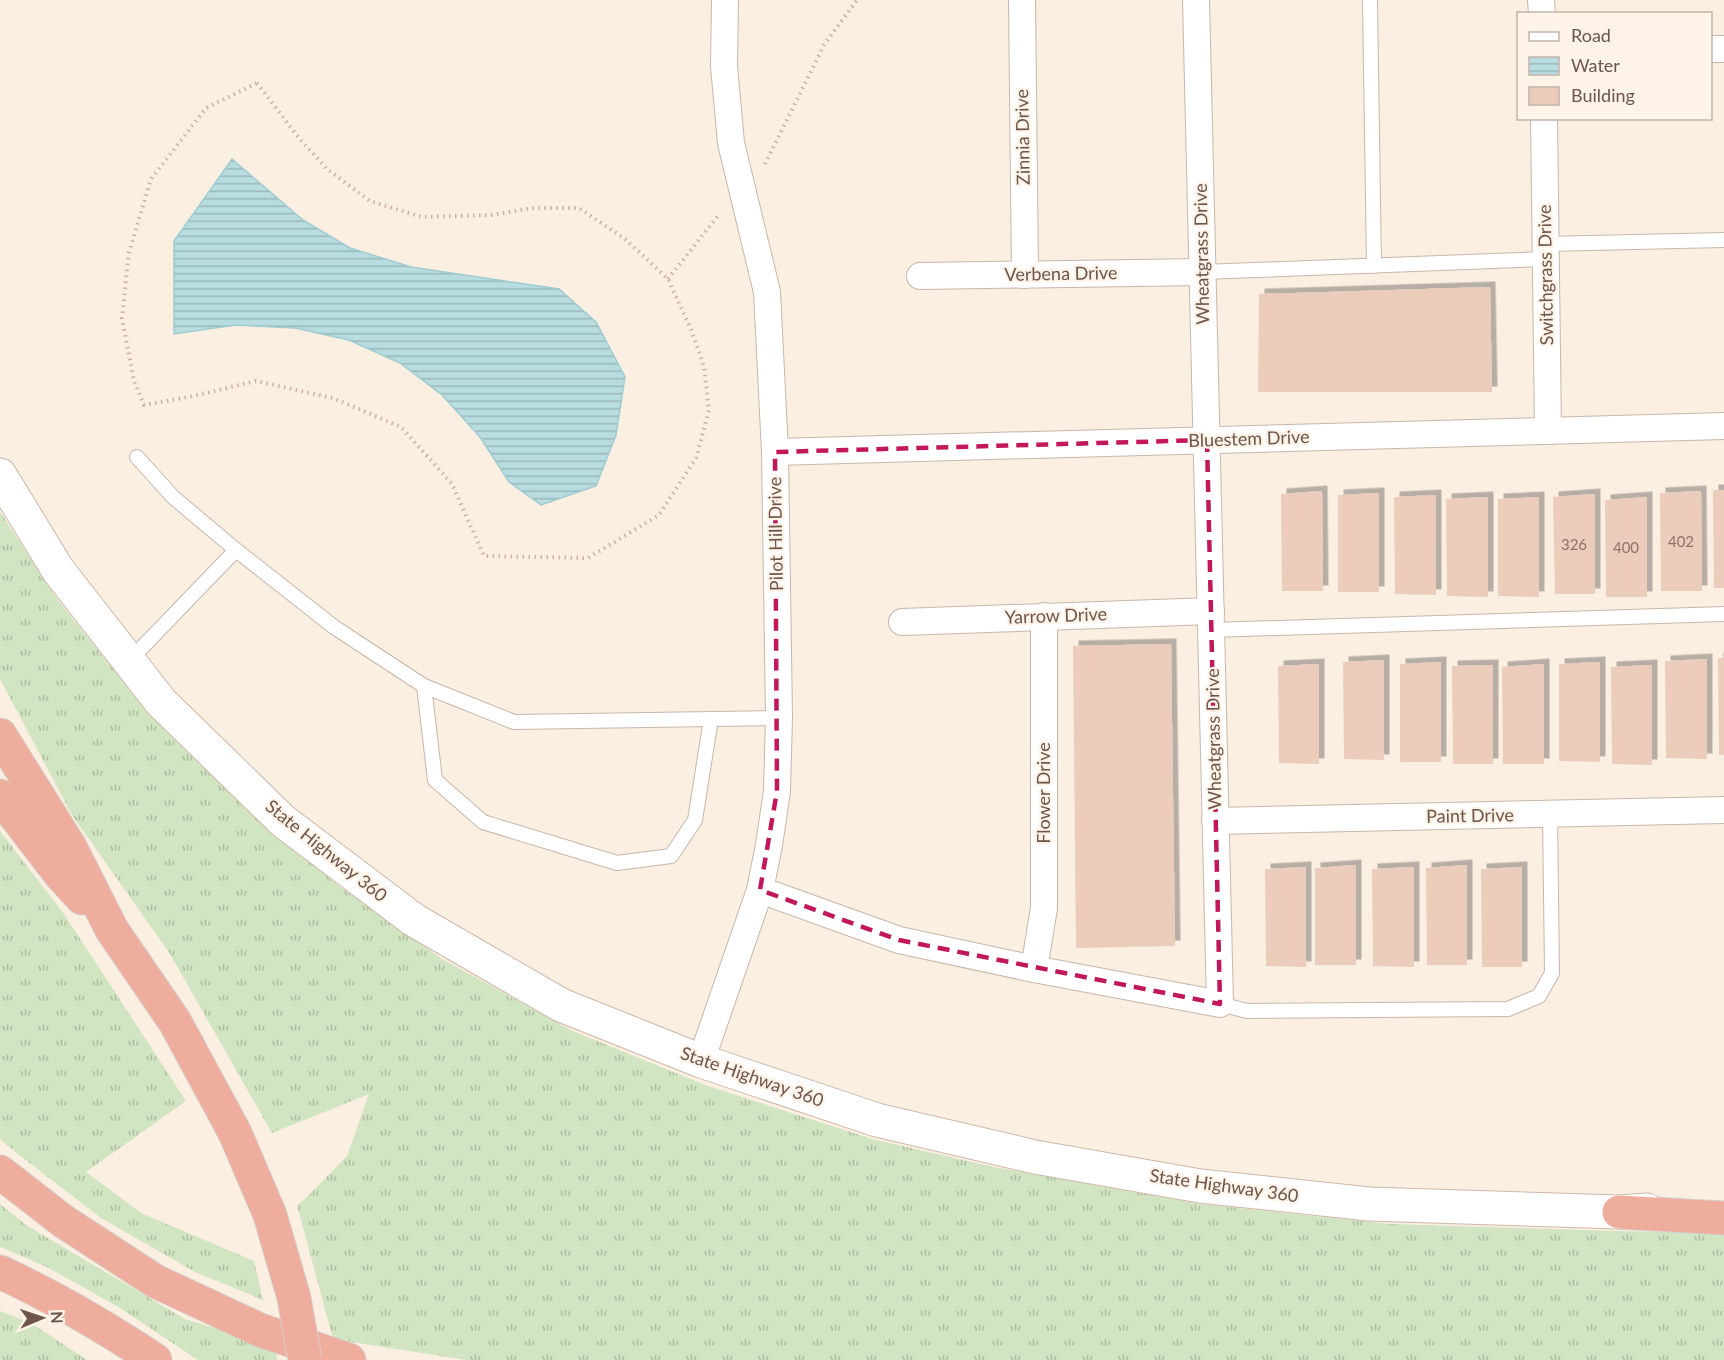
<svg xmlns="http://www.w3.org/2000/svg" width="1724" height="1360" font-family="Lato,sans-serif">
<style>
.grass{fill:url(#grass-tufts)}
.water{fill:url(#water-rules);stroke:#9fccd1;stroke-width:1.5}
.building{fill:#ecccbb;filter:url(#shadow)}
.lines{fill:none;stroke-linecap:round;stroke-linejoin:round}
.service-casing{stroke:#c9b6aa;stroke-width:16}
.minor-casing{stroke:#c9b6aa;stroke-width:28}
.secondary-casing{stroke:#ceb8aa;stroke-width:35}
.motorway-casing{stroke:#d6cfcd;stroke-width:35}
.path{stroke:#d0b09f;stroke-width:4;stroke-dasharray:1.5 4.5;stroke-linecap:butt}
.service{stroke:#fff;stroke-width:14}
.minor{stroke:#fff;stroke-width:26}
.secondary{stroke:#fff;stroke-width:33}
.motorway{stroke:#efae9d;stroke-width:33}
.motorway-bridge-casing{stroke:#d6cfcd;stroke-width:35;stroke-linecap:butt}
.motorway-bridge{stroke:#efae9d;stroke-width:33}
.marked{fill:none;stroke:#c2185b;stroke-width:4.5;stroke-dasharray:12 8;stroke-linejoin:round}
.labels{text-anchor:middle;stroke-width:4.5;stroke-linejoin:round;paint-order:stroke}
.number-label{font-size:15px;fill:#8e7367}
.street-label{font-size:18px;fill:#6e554b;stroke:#fdf3e7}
</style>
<defs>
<pattern id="grass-tufts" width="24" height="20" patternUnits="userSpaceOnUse" patternTransform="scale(1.5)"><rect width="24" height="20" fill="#d2e5c2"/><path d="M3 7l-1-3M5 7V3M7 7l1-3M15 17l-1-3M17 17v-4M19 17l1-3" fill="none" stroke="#afbca0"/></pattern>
<pattern id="water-rules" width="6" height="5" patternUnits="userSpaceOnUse" patternTransform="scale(1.5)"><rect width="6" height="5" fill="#b8dde1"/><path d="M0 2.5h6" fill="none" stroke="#9ab6b8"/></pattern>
<filter id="shadow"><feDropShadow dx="5.5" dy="-5.5" stdDeviation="0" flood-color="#0004"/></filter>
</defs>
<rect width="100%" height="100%" fill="#faefe1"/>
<g class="grass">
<polygon points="0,512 58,600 149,714 245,807 339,886 442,959 573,1031 705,1085 872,1139 994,1167 1201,1204 1391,1224 1617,1231 1724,1233 1724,1360 466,1360 333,1339 297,1205 305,1199 347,1156 369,1094 272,1133 170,954 72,815 0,679"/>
<polygon points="0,831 64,914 186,1101 86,1172 141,1213 254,1261 263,1300 195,1272 101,1218 18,1154 0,1139"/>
<polygon points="0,1204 26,1225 185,1319 275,1347 277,1360 198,1360 120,1308 47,1267 0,1247"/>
<polygon points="0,1311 31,1323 87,1360 0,1360"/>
</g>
<polygon class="water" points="232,159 303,220 350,248 411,267 559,289 596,322 625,377 616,435 596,486 541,505 509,482 480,437 442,395 400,363 349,340 295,328 236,325 174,334 174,241"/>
<g class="building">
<polygon points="1490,287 1492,392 1258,392 1259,294"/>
<polygon points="1713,490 1724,490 1724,588 1714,588"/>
<polygon points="1322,491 1323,591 1282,591 1281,494"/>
<polygon points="1701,491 1702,591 1661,591 1660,493"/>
<polygon points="1379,493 1379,592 1338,592 1338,495"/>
<polygon points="1595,494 1595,594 1555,594 1553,497"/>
<polygon points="1436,495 1436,595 1395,594 1394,497"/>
<polygon points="1488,497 1488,597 1447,596 1446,499"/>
<polygon points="1539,497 1539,597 1498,596 1498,499"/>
<polygon points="1647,497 1647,597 1606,597 1605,500"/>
<polygon points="1171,644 1175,946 1076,948 1073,646"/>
<polygon points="1718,658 1724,658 1724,755 1719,755"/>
<polygon points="1707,659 1707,759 1666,758 1665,661"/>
<polygon points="1384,660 1384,760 1344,759 1343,662"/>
<polygon points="1441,662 1441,762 1400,762 1400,664"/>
<polygon points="1600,662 1600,762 1559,761 1559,664"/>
<polygon points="1319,664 1319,764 1279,763 1278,666"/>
<polygon points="1544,664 1544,764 1503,764 1502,667"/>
<polygon points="1493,665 1493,764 1453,764 1452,666"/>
<polygon points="1652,665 1652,765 1612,764 1611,667"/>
<polygon points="1356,865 1356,965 1315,965 1315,868"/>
<polygon points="1467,865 1467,965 1427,965 1426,868"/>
<polygon points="1306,867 1306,967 1266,966 1265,869"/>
<polygon points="1414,867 1414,967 1373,966 1372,869"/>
<polygon points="1522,867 1522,967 1482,967 1481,869"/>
</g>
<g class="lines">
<defs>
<g id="service">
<polyline points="1370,0 1374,266"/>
<polyline points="1545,244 1724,240"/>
<polyline points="1203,272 1545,259"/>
<polyline points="137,457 173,497 236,550"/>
<polyline points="1211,630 1724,614"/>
<polyline points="129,661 236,550 334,627 424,686 514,722 779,718"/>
<polyline points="424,686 435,780 483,822 617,863 671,856 695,820 711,719"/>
<polyline points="1220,1004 1247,1011 1508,1009 1539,996 1552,973 1550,814"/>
</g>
<g id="minor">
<polyline points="1022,0 1025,275"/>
<polyline points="1541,0 1542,14"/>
<polyline points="1710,49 1724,49"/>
<polyline points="1544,118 1548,431"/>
<polyline points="920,276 1203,272"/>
<polyline points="775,452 1724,426"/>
<polyline points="902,622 1211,611"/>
<polyline points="1215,821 1724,810"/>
<polyline points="760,890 899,940 1034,969 1220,1004 1196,0"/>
<polyline points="1034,969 1044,908 1044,616"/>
<polyline points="701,1061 760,890 769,845 777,791 779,718 775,452 767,292 731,143 724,66 725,0"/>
</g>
<polyline id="secondary" points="0,475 58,570 161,702 283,821 414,920 561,1005 701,1061 877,1120 1035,1157 1200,1186 1369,1204 1619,1212 1647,1210"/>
<g id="motorway">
<polyline points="0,735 70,847 112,930 175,1022 235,1133"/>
<polyline points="0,796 60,874 82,898"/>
<polyline points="0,1172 63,1221 155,1281 260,1330 349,1360"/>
<polyline points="1619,1212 1724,1218"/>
<path d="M0 1272C54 1297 105 1327 155 1360"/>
</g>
</defs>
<use href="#service" class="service-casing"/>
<use href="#minor" class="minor-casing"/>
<use href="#secondary" class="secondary-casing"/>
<use href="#motorway" class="motorway-casing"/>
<g class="path">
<polygon points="257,83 298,137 327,169 370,201 422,217 491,215 532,208 579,208 625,239 668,279 691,329 704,366 709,410 696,458 659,515 588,558 484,556 452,484 401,427 333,398 256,381 189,397 144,405 134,381 122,318 129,252 151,179 206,108"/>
<polyline points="765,164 824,45 857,0"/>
<polyline points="668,279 720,213"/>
</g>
<use href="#service" class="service"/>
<use href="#minor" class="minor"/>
<use href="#secondary" class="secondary"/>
<use href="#motorway" class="motorway"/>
<defs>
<polyline id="motorway-bridge" points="235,1133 270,1215 294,1298 305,1360"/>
</defs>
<use href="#motorway-bridge" class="motorway-bridge-casing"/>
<use href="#motorway-bridge" class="motorway-bridge"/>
</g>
<path class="marked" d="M1207 440 1220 1004 899 940 760 890 777 791 775 452Z"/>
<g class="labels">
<g class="number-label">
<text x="1681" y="547">402</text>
<text x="1574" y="550">326</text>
<text x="1626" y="553">400</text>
</g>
<g class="street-label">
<text transform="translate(1023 137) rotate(-91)" y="6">Zinnia Drive</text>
<text transform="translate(1202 254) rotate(-91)" y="6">Wheatgrass Drive</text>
<text transform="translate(1061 274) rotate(-1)" y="6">Verbena Drive</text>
<text transform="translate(1546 275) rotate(-91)" y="6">Switchgrass Drive</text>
<text transform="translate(1249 439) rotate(-2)" y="6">Bluestem Drive</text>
<text transform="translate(776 534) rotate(-91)" y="6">Pilot Hill Drive</text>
<text transform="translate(1056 616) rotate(-2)" y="6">Yarrow Drive</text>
<text transform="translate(1214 739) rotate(-91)" y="6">Wheatgrass Drive</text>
<text transform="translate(1044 793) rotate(-90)" y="6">Flower Drive</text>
<text transform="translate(1470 816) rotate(-1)" y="6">Paint Drive</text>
<text transform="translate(326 851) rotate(39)" y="6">State Highway 360</text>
<text transform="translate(752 1077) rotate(19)" y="6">State Highway 360</text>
<text transform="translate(1224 1186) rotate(8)" y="6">State Highway 360</text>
</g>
</g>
<rect x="1517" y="12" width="195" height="108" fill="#fdf3e7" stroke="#c4b4a9" stroke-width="1.5"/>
<rect x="1529" y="32" width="30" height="9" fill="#ffffff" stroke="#c4b4a9" stroke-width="1.5"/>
<text x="1571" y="42" font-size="18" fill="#6e554b">Road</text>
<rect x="1529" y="57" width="30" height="18" fill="url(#water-rules)" stroke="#c4b4a9" stroke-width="1.5"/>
<text x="1571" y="72" font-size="18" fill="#6e554b">Water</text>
<rect x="1529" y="87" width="30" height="18" fill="#ecccbb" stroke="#c4b4a9" stroke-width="1.5"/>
<text x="1571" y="102" font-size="18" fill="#6e554b">Building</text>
<g transform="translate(42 1318) rotate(88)" stroke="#fdf3e7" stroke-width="4.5" paint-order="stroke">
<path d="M0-4.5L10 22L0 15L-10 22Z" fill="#6e554b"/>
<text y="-9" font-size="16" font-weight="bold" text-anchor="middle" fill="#6e554b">N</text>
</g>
</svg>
